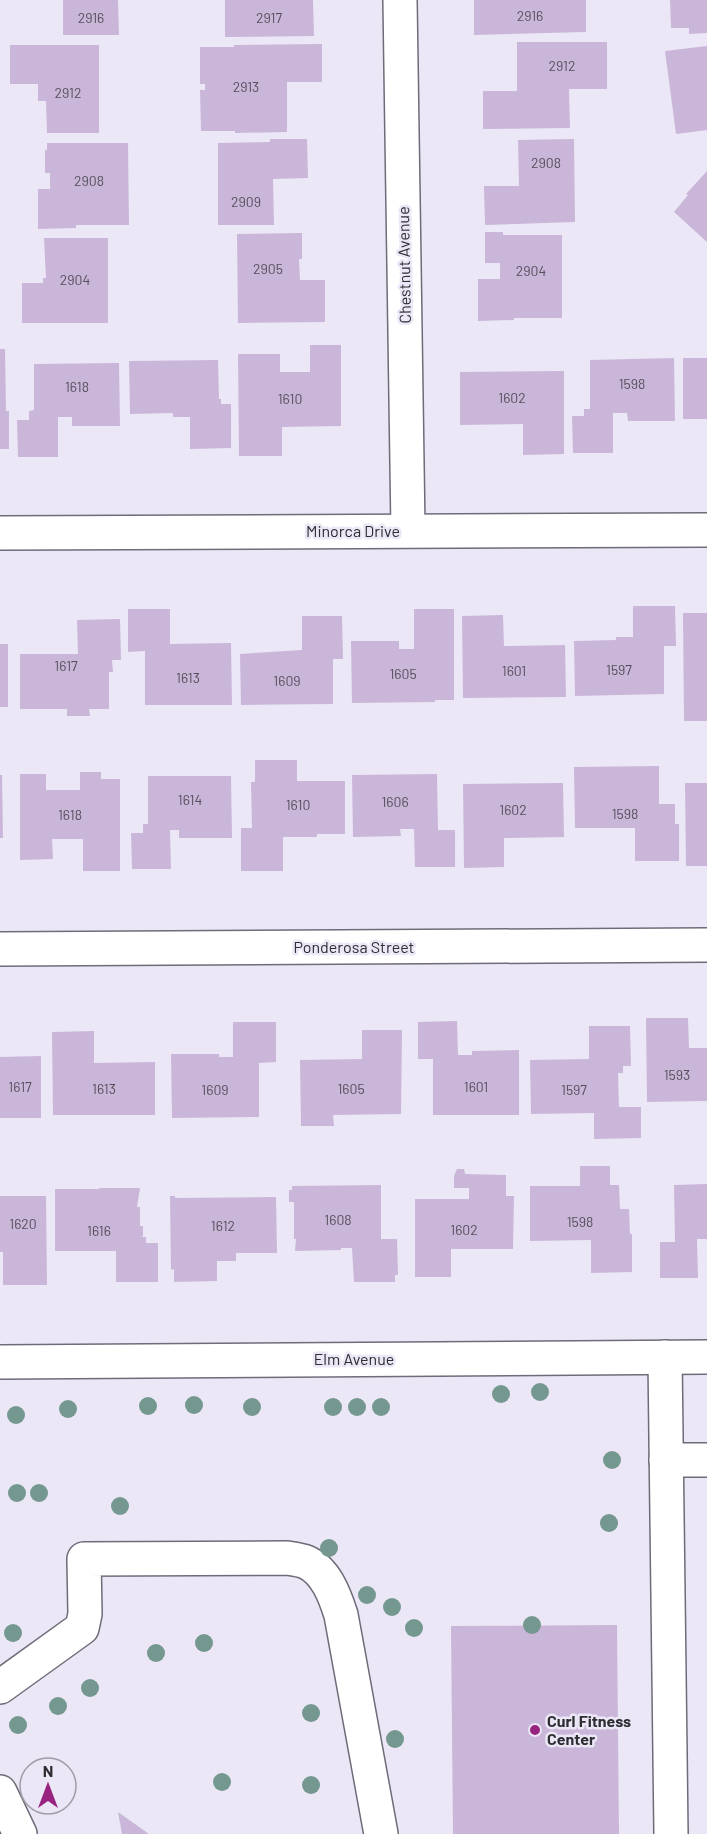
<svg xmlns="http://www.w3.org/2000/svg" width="707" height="1834" font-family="Barlow,sans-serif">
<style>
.building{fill:#cab6d8}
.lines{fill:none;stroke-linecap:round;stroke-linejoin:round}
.minor-casing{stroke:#6f6b78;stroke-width:36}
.minor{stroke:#fff;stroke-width:33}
.tree{fill:#749890}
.poi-dot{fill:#982480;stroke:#ebe7f6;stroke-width:2}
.labels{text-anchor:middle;stroke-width:5;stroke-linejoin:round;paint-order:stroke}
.number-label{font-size:14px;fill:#554f5c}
.street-label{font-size:16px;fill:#2e2d32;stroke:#ebe7f6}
.poi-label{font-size:16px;font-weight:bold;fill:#2e2d32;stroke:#ebe7f6;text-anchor:start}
</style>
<rect width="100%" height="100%" fill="#ebe7f6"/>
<g class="building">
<polygon points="63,0 118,0 119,35 63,35"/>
<polygon points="225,0 313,0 314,36 225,37"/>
<polygon points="474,0 586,0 586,32 474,35"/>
<polygon points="670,0 707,0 707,33 689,34 689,28 671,28"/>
<polygon points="517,42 607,42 607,89 569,89 570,128 483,129 483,91 517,91"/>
<polygon points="322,44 322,82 287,82 287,132 235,133 235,131 201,131 200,90 205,90 205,84 200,84 200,47 234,47 234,45"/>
<polygon points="10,45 99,45 99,133 47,133 46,101 38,101 38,84 10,84"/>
<polygon points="707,46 707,130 676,134 665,51"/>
<polygon points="270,139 307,139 308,178 273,179 274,225 218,225 218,143 270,142"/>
<polygon points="574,139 575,222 485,225 484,186 519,186 518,140"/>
<polygon points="47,143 128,143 129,225 76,225 76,228 38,229 38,189 50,189 50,173 45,173 45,150 47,150"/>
<polygon points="707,171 707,242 674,212 688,195 686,194"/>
<polygon points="485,232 503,232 503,235 562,235 562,318 514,318 514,320 478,321 478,279 500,279 500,263 485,263"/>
<polygon points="302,233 302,259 299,259 300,280 325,280 325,322 238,323 237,234"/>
<polygon points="44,238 108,238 108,323 22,323 22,283 43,283 43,278 46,278"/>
<polygon points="310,345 341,345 341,426 282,427 282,456 239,456 238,354 280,354 280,372 310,372"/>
<polygon points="0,349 5,349 6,411 9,411 9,449 0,449"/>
<polygon points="674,358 675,421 628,421 627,413 613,413 613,453 573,453 572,416 584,416 584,409 590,409 590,360"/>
<rect x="683" y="358" width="24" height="61"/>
<polygon points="218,360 219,399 221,399 221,404 231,404 231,448 190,449 190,417 173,417 173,413 130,414 129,361"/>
<polygon points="119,363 120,426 72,426 72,417 58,417 58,457 18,457 17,420 29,420 29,411 34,410 34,364"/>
<polygon points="564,371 564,454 523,455 523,424 460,425 460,372"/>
<polygon points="633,606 675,606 676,646 664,646 664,694 575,696 574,641 616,640 616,637 633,637"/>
<polygon points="128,609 170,609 170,644 231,643 232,705 145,705 145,651 128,652"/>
<polygon points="414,609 454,609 454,700 435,700 435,702 352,703 351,641 399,641 399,649 414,649"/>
<polygon points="683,613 707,613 707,721 684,721"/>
<polygon points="503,615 504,646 565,645 566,697 463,698 462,616"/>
<polygon points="302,616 342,616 343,659 333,659 333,704 241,705 240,654 302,650"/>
<polygon points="120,619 121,660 112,660 113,672 109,672 109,709 89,709 90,716 67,716 67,709 20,709 20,654 78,654 77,620"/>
<rect x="0" y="644" width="8" height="63"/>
<polygon points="255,760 297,760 297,781 345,781 345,834 317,834 317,837 283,837 283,871 241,871 241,828 252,828 251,782 255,782"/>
<polygon points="659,766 659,804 675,804 675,824 679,824 679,861 635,861 635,828 575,828 574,767"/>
<polygon points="80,772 101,772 101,779 120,779 120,871 83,871 83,839 52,839 53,859 20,860 20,774 46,774 46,790 80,790"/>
<polygon points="437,774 438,830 455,830 455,867 415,867 414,829 400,829 401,836 353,837 352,775"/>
<polygon points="0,775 2,775 3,838 0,838"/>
<polygon points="148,776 231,776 232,838 179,838 179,830 170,830 171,869 132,869 131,833 143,833 143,824 148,824"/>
<polygon points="563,783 564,837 504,838 504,867 464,868 463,784"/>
<polygon points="685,783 707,783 707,866 686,866"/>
<polygon points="646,1018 688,1018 689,1048 707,1048 707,1101 647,1102"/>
<polygon points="457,1021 458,1055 472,1055 472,1051 519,1050 519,1115 433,1115 433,1059 418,1059 418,1022"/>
<polygon points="233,1022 276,1022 276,1062 259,1063 259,1117 172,1118 171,1054 219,1054 219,1057 233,1057"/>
<polygon points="589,1026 630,1026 631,1066 623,1066 623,1073 618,1073 619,1107 641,1107 641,1138 594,1139 594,1113 531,1114 530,1060 589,1059"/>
<polygon points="362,1030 402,1030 401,1114 333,1115 334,1126 301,1126 300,1060 362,1059"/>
<polygon points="94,1031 94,1063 155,1062 155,1115 53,1115 52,1032"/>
<polygon points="41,1056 41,1118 0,1118 0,1057"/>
<polygon points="580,1166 610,1166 610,1185 619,1185 620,1209 629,1209 630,1234 632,1234 632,1272 591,1273 591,1240 530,1241 530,1186 580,1186"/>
<polygon points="457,1169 464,1169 465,1174 506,1175 506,1196 514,1196 513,1249 451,1249 451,1277 415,1277 415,1199 469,1199 469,1188 454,1188 454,1176"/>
<polygon points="707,1184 707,1239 697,1239 698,1278 660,1278 660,1242 675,1242 674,1185"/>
<polygon points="381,1185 381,1239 397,1239 398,1275 395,1275 395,1282 354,1282 352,1248 341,1248 341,1250 295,1251 296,1239 294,1239 294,1202 289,1202 289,1190 292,1190 292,1186"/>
<polygon points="99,1188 140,1188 137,1207 140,1207 140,1226 143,1226 143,1236 141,1237 146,1237 146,1243 158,1243 158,1282 116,1282 116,1251 55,1251 55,1189 99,1189"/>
<polygon points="0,1196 46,1196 47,1285 3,1285 3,1252 0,1252"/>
<polygon points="170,1196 175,1196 175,1198 276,1197 277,1253 236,1253 236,1261 217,1261 217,1281 174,1282 174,1269 171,1270"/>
<polygon points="617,1625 619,1834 453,1834 451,1626"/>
<polygon points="118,1812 149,1834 122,1834"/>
</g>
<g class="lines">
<defs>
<g id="minor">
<polyline points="400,0 408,530"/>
<polyline points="0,533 707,530"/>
<polyline points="0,949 707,945"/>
<polyline points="665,1357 671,1834"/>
<polyline points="0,1362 707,1357"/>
<polyline points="666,1460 707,1460"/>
<path d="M0 1687 82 1628 85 1614 84 1559 287 1558C293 1559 301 1560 306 1562 326 1571 335 1596 341 1615L381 1834"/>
<polyline points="0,1792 20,1834"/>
</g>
</defs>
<use href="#minor" class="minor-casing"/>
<use href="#minor" class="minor"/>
</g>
<g class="tree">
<circle cx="540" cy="1392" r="9"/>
<circle cx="501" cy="1394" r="9"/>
<circle cx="194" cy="1405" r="9"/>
<circle cx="148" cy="1406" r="9"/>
<circle cx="252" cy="1407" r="9"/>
<circle cx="333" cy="1407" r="9"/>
<circle cx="357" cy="1407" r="9"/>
<circle cx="381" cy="1407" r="9"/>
<circle cx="68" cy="1409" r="9"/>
<circle cx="16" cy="1415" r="9"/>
<circle cx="612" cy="1460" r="9"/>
<circle cx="17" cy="1493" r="9"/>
<circle cx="39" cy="1493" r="9"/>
<circle cx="120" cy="1506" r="9"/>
<circle cx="609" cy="1523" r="9"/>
<circle cx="329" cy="1548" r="9"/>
<circle cx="367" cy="1595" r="9"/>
<circle cx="392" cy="1607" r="9"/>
<circle cx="532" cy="1625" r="9"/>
<circle cx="414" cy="1628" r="9"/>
<circle cx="13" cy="1633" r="9"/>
<circle cx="204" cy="1643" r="9"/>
<circle cx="156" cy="1653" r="9"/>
<circle cx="90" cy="1688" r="9"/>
<circle cx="58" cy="1706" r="9"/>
<circle cx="311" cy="1713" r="9"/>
<circle cx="18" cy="1725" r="9"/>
<circle cx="395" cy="1739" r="9"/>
<circle cx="222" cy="1782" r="9"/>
<circle cx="311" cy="1785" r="9"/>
</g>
<circle class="poi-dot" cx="535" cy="1730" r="6"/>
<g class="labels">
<g class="number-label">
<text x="530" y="21">2916</text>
<text x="91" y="23">2916</text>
<text x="269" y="23">2917</text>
<text x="562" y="71">2912</text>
<text x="246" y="92">2913</text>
<text x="68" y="98">2912</text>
<text x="546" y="168">2908</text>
<text x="89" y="186">2908</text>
<text x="246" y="207">2909</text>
<text x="268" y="274">2905</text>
<text x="531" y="276">2904</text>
<text x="75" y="285">2904</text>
<text x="632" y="389">1598</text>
<text x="77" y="392">1618</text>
<text x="512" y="403">1602</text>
<text x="290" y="404">1610</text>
<text x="66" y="671">1617</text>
<text x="619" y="675">1597</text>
<text x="514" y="676">1601</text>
<text x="403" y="679">1605</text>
<text x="188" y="683">1613</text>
<text x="287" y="686">1609</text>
<text x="190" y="805">1614</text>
<text x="395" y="807">1606</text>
<text x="298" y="810">1610</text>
<text x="513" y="815">1602</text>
<text x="625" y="819">1598</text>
<text x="70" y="820">1618</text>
<text x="677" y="1080">1593</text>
<text x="20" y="1092">1617</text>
<text x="476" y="1092">1601</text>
<text x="104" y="1094">1613</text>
<text x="351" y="1094">1605</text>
<text x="215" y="1095">1609</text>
<text x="574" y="1095">1597</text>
<text x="338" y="1225">1608</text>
<text x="580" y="1227">1598</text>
<text x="23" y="1229">1620</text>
<text x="223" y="1231">1612</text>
<text x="464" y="1235">1602</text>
<text x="99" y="1236">1616</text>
</g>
<g class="street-label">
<text transform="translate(404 265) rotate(-91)" y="6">Chestnut Avenue</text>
<text x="353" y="537">Minorca Drive</text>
<text x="354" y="953">Ponderosa Street</text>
<text x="354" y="1365">Elm Avenue</text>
</g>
<g class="poi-label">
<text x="547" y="1727">Curl Fitness<tspan x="547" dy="18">Center</tspan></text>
</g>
</g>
<g transform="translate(48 1786)"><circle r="28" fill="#ebe7f6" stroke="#9f9da8" stroke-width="1.5"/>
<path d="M0-4.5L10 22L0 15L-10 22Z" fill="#982480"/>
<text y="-9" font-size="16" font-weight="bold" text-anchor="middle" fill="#2e2d32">N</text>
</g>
</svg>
